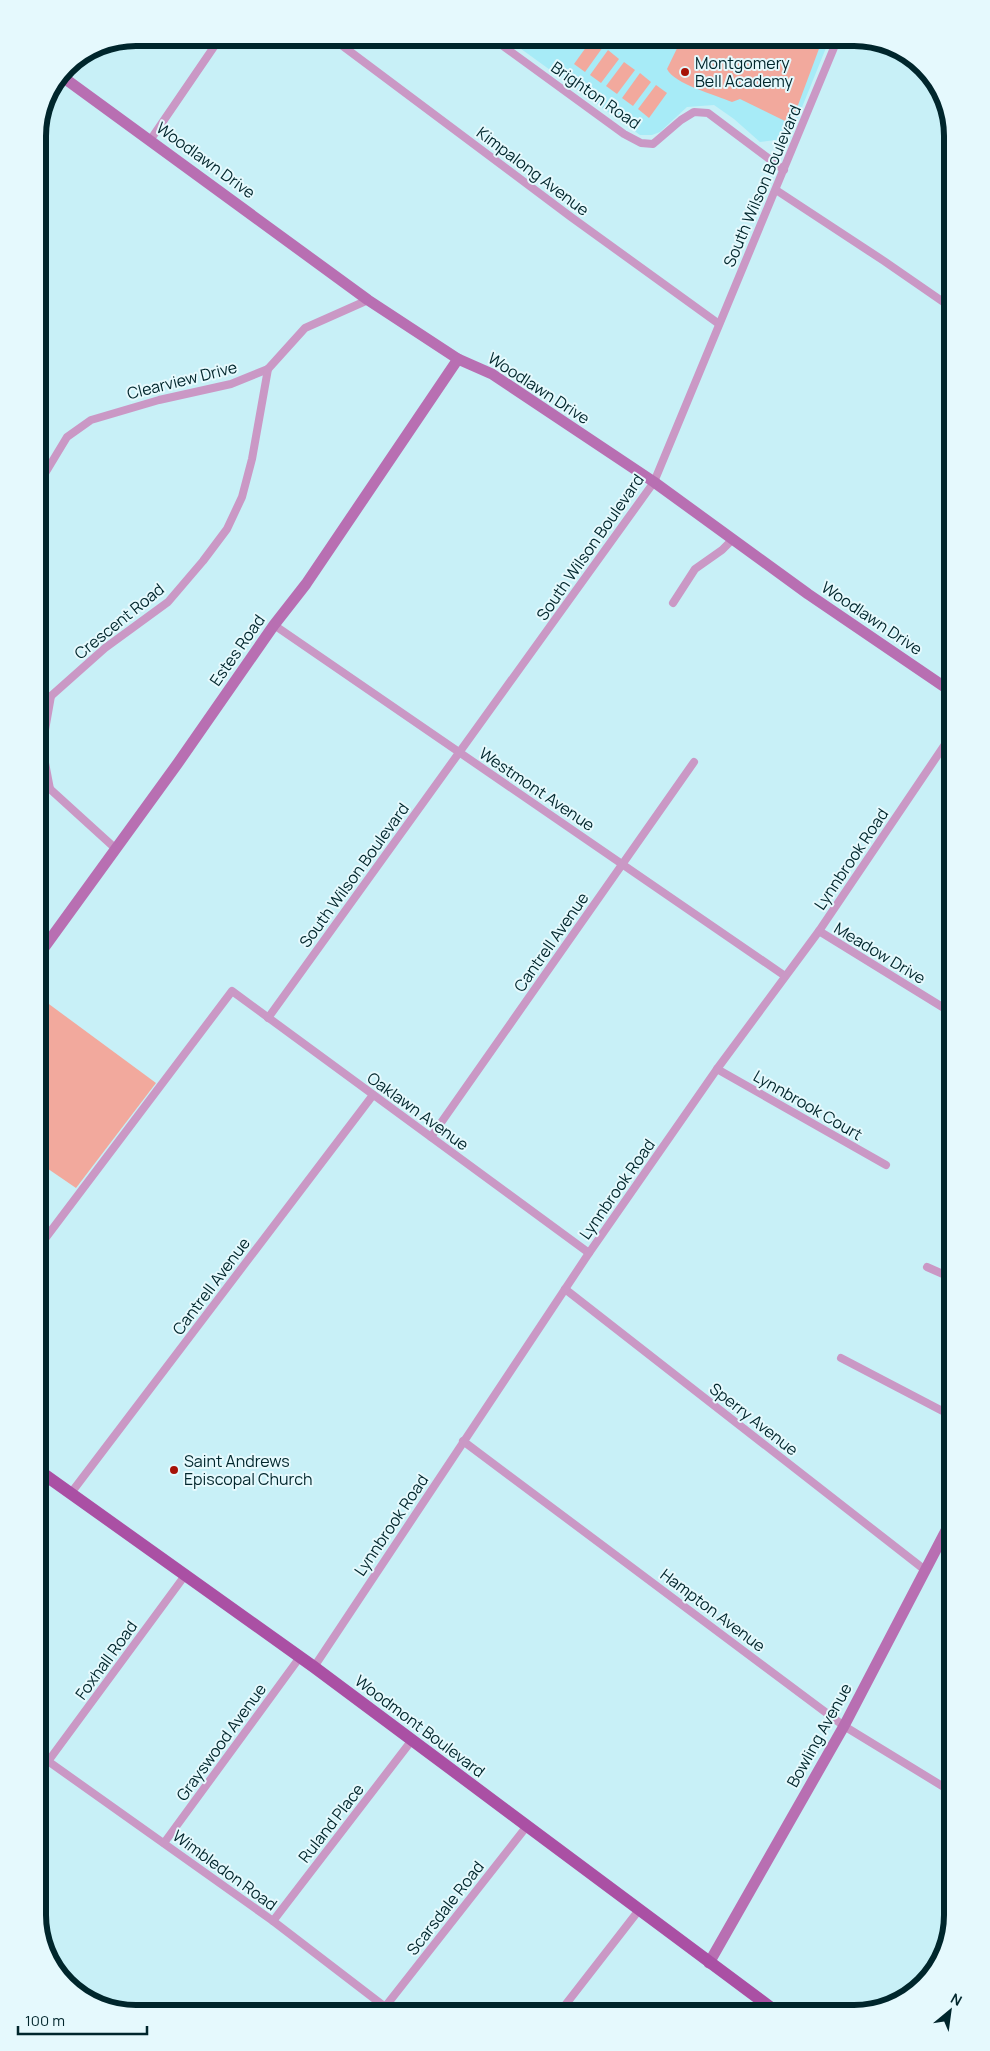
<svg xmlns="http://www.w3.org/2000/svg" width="990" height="2051" font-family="Manrope,sans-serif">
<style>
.built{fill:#a7ebf7}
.green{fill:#f2a99d}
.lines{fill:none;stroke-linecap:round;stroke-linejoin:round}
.street{stroke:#ca98c5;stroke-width:8}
.secondary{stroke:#b86fb2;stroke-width:11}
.primary{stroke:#aa50a4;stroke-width:12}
.poi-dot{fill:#a61207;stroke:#e5f9fd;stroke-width:2}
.labels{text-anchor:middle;stroke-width:4;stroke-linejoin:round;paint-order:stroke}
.poi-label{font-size:16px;fill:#00262c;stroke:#e5f9fd;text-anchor:start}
.street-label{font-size:16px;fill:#00262c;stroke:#e5f9fd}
.rim{fill:none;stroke:#00262c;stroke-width:6}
</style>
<rect width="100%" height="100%" fill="#c8f0f7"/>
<polygon class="built" points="506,38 830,38 792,132 783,139 760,142 734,119 714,105 687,107 660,132 652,135 640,135"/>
<g class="green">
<path d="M682 38H823L791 124 740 99 732 102C716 95 674 84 667 69Z"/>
<polygon points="592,39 603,47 585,72 574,64"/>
<polygon points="608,50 619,59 601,83 590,75"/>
<polygon points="624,62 635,70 617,94 606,86"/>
<polygon points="640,73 651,82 633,106 622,98"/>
<polygon points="656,85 667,93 649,118 638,109"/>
<polygon points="38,996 156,1083 76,1188 38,1162"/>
</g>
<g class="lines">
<g class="street">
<polyline points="332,38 571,217 719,324"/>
<polyline points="492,38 624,134 641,143 653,144 681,120 694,112 708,113 784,170"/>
<polyline points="151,139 220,38"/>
<polyline points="776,190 884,261 952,308"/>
<polyline points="38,512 44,475 67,437 91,420 159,400 231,384 268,369 305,328 368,300"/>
<polyline points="673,603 695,569 722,550 733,539"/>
<polyline points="274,625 785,976"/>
<polyline points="38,697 51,696"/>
<polyline points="38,788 50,789"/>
<polyline points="116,849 50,789 42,747 51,696 105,648 168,602 203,561 227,529 242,497 252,459 268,369"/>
<polyline points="819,931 952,1013"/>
<polyline points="268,1018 654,482 838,38"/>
<polyline points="717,1069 886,1165"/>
<polyline points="431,1137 694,762"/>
<polyline points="38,1248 232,991 589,1253"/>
<polyline points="927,1267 952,1278"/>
<polyline points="565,1289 925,1570"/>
<polyline points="841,1358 952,1416"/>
<polyline points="463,1441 844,1726 952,1792"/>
<polyline points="71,1493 373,1095"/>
<polyline points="314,1667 589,1253 717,1069 819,931 952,734"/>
<polyline points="38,1754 273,1921 393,2013"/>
<polyline points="38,1775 186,1574"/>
<polyline points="164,1843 300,1657"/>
<polyline points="273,1921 412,1740"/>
<polyline points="385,2007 527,1826"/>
<polyline points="559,2013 639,1910"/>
</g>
<g class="secondary">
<polyline points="60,75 368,300 458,359 492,374 654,482 808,594 952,692"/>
<polyline points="38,956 178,763 274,625 306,584 458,359"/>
<polyline points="709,1963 844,1726 952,1519"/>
</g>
<polyline class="primary" points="38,1470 314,1667 778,2013"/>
</g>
<g class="poi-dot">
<circle cx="685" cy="72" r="5"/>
<circle cx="174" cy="1470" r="5"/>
</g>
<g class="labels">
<g class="poi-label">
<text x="695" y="69">Montgomery<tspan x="695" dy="18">Bell Academy</tspan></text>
<text x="184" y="1467">Saint Andrews<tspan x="184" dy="18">Episcopal Church</tspan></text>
</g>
<g class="street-label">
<text transform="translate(596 95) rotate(35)" y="6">Brighton Road</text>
<text transform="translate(206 160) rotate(36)" y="6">Woodlawn Drive</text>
<text transform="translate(533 171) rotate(37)" y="6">Kimpalong Avenue</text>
<text transform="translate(762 186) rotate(-67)" y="6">South Wilson Boulevard</text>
<text transform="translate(182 380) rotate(-14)" y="6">Clearview Drive</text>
<text transform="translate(539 388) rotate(33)" y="6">Woodlawn Drive</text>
<text transform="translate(590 547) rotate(-55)" y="6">South Wilson Boulevard</text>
<text transform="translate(872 618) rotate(34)" y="6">Woodlawn Drive</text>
<text transform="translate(119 621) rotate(-39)" y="6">Crescent Road</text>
<text transform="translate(237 650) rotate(-55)" y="6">Estes Road</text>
<text transform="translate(537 789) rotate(34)" y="6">Westmont Avenue</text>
<text transform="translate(851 859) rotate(-56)" y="6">Lynnbrook Road</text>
<text transform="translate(354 875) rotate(-54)" y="6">South Wilson Boulevard</text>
<text transform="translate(551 942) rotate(-55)" y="6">Cantrell Avenue</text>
<text transform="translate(880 953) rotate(31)" y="6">Meadow Drive</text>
<text transform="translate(808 1105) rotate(30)" y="6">Lynnbrook Court</text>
<text transform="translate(418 1111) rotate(36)" y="6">Oaklawn Avenue</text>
<text transform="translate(617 1189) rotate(-55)" y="6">Lynnbrook Road</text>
<text transform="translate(211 1286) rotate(-53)" y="6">Cantrell Avenue</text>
<text transform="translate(754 1419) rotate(38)" y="6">Sperry Avenue</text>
<text transform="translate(391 1525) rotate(-56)" y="6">Lynnbrook Road</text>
<text transform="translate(713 1610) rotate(37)" y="6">Hampton Avenue</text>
<text transform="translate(106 1660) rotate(-54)" y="6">Foxhall Road</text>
<text transform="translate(420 1726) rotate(37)" y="6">Woodmont Boulevard</text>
<text transform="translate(819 1735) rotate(-61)" y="6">Bowling Avenue</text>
<text transform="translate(221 1742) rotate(-54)" y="6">Grayswood Avenue</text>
<text transform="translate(331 1823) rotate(-52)" y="6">Ruland Place</text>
<text transform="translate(225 1870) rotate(36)" y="6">Wimbledon Road</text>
<text transform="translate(445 1908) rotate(-52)" y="6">Scarsdale Road</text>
</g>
</g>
<path d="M0 0H990V2051H0ZM136 46H854A90 90 0 0 1 944 136V1915A90 90 0 0 1 854 2005H136A90 90 0 0 1 46 1915V136A90 90 0 0 1 136 46Z" fill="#e5f9fd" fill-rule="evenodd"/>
<path class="rim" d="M136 46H854A90 90 0 0 1 944 136V1915A90 90 0 0 1 854 2005H136A90 90 0 0 1 46 1915V136A90 90 0 0 1 136 46Z"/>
<g transform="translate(950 2011) rotate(29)" stroke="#e5f9fd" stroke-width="4" paint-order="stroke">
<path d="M0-4L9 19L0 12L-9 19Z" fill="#00262c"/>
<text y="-8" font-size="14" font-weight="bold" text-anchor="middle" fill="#00262c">N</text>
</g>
<path d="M18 2026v8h129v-8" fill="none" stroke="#00262c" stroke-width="2.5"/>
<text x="25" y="2026" font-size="15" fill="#00262c" stroke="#e5f9fd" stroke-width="4" paint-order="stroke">100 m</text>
</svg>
